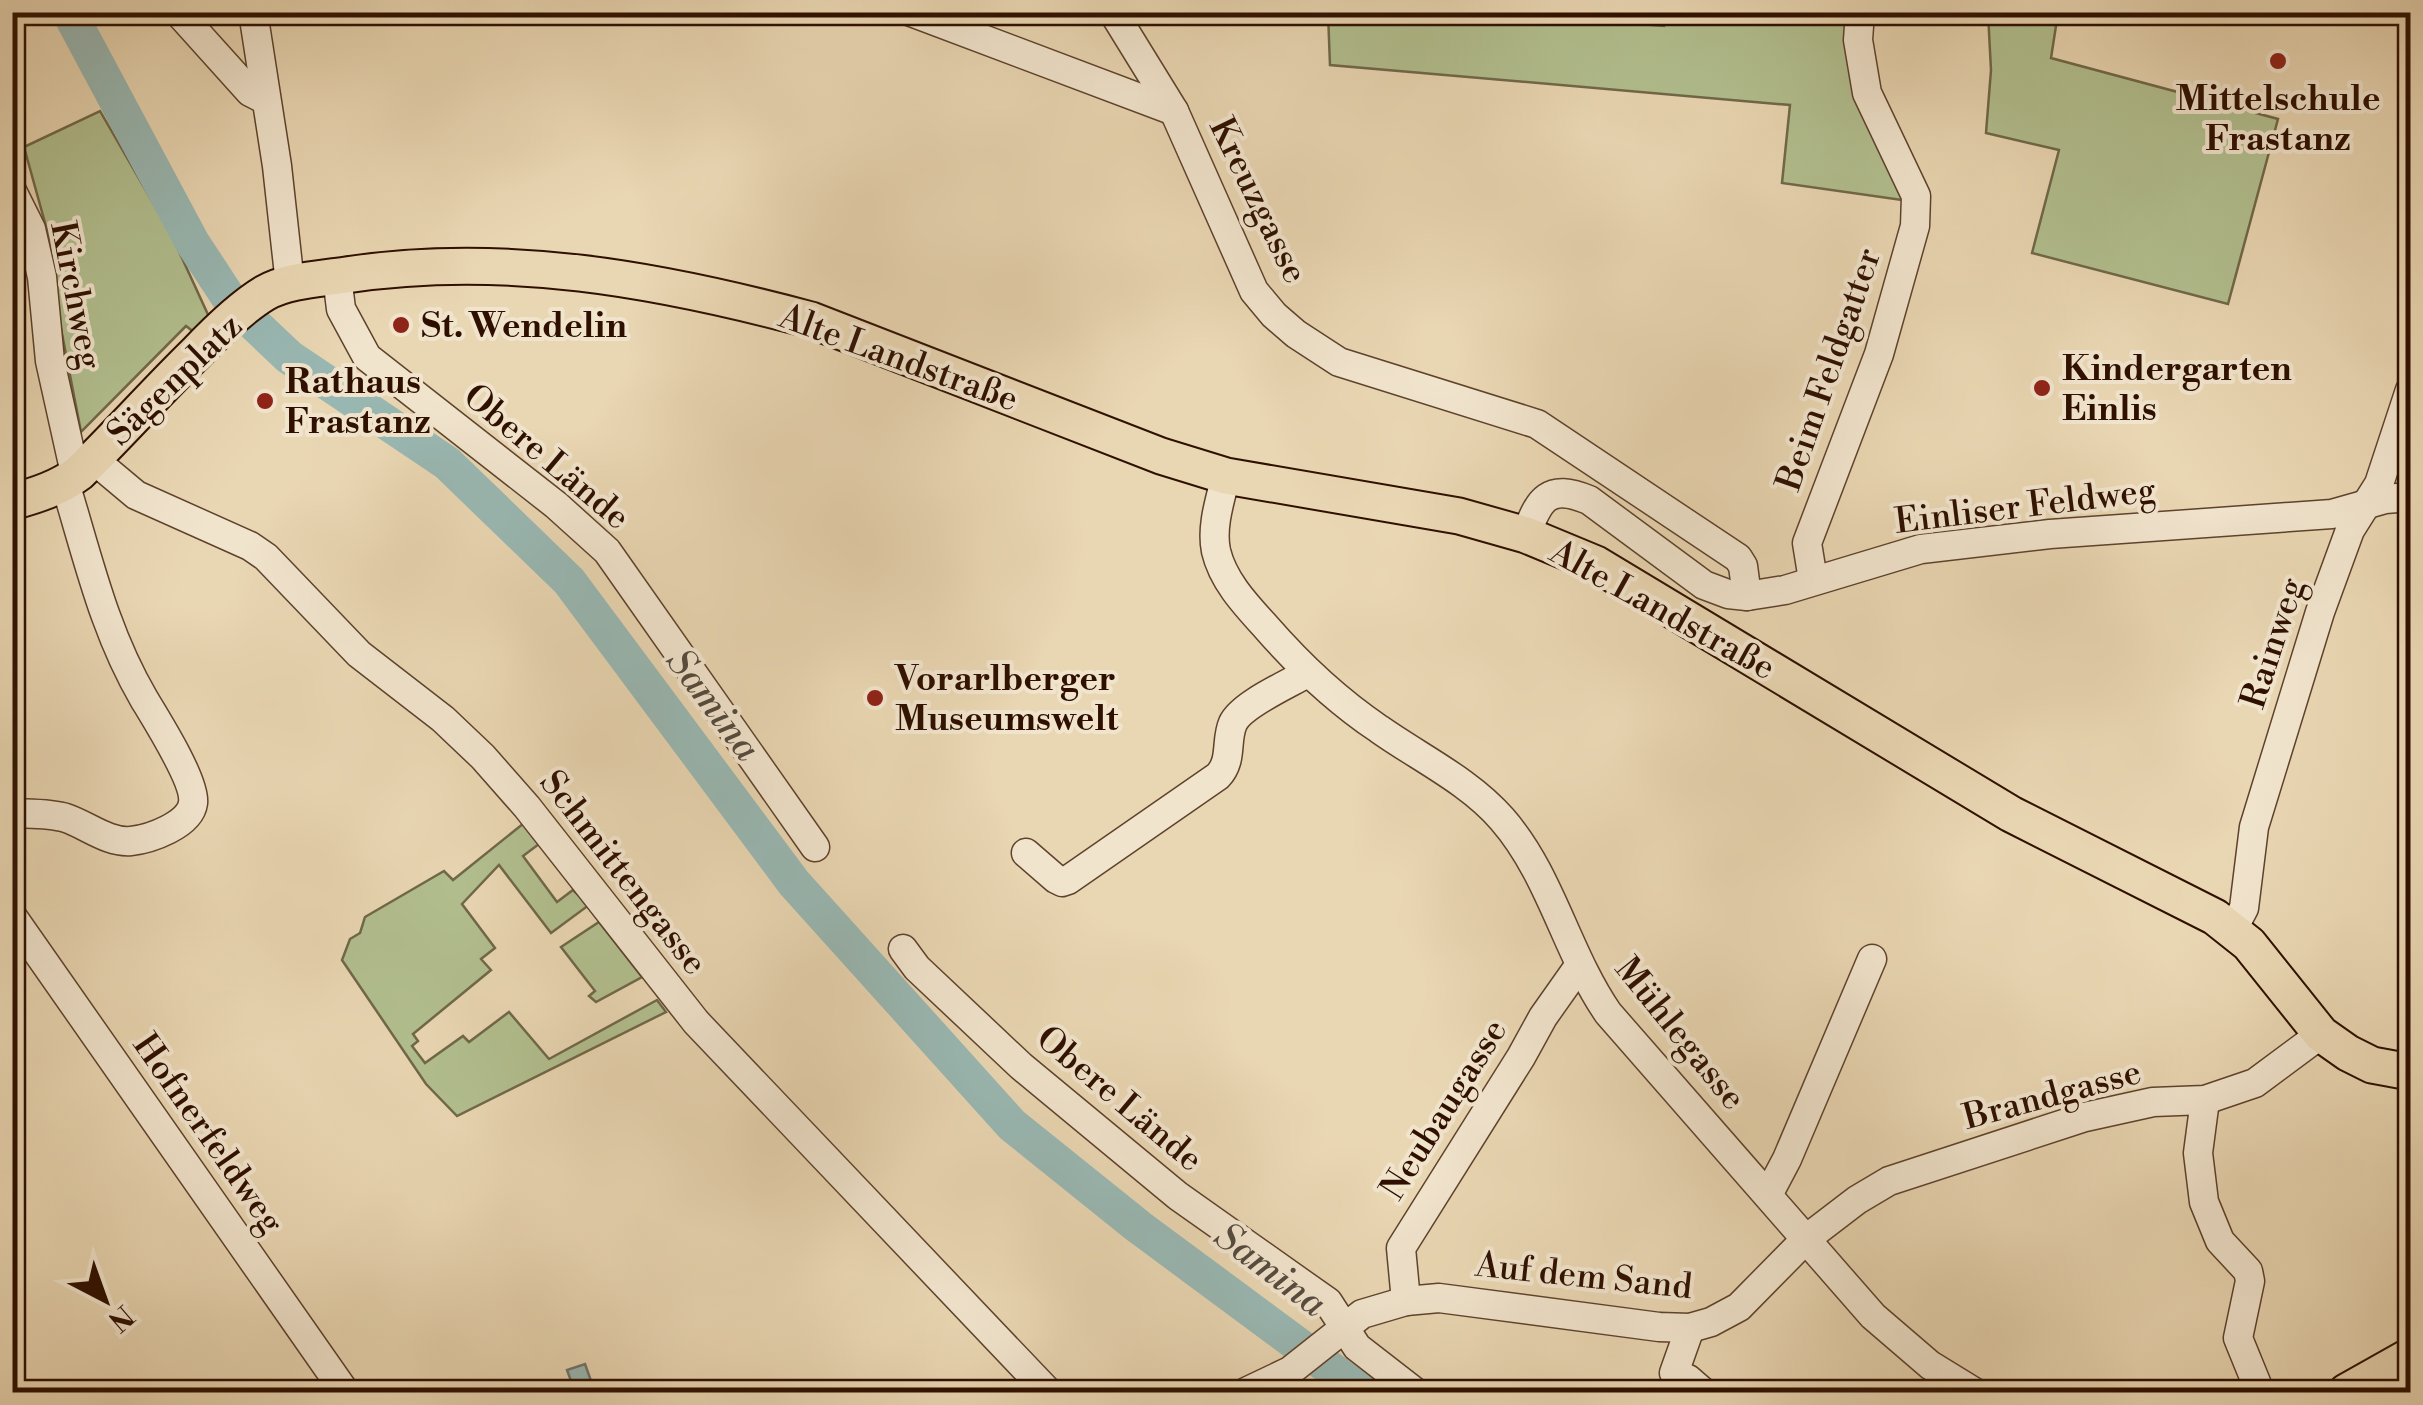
<svg xmlns="http://www.w3.org/2000/svg" width="2423" height="1405" font-family="'Libre Bodoni',serif">
<style>
.green{fill:#b2bf8f;stroke:#706848;stroke-width:2.5}
.water{fill:#99b8b3;stroke:#6f756b;stroke-width:2.5}
.lines{fill:none;stroke-linecap:round;stroke-linejoin:round}
.river{stroke:#99b8b3;stroke-width:35}
.minor-casing{stroke:#5e422c;stroke-width:31}
.major-casing{stroke:#2f1000;stroke-width:39}
.minor{stroke:#f1e4cd;stroke-width:28}
.major{stroke:#e9d6b2;stroke-width:35}
.poi-dot{fill:#8f2418;stroke:#f1e4cd;stroke-width:4}
.labels{text-anchor:middle;stroke-width:8;stroke-linejoin:round;paint-order:stroke}
.poi-label{font-size:35px;font-weight:bold;fill:#2f1000;stroke:#f1e4cd;text-anchor:start}
.street-label{font-size:35px;fill:#2f1000;stroke:#f1e4cd}
.water-label{font-size:38px;font-style:italic;fill:#544b3f;stroke:#f1e4cd}
</style>
<rect width="100%" height="100%" fill="#e9d6b2"/>
<filter id="stains"><feTurbulence type="fractalNoise" baseFrequency=".002" numOctaves="4"/><feColorMatrix values="0 0 0 0 .2 0 0 0 0 .09 0 0 0 0 .02 0 0 0 .5 -.17"/></filter>
<radialGradient id="worn" r=".72"><stop offset=".6" stop-color="#630" stop-opacity="0"/><stop offset="1" stop-color="#630" stop-opacity=".3"/></radialGradient>
<g class="green">
<polygon points="1328,13 1496,13 1664,26 1665,13 1858,13 1909,201 1782,183 1790,105 1330,65"/>
<polygon points="1988,13 2058,13 2051,58 2278,119 2228,304 2032,253 2059,150 1986,133 1991,70"/>
<polygon points="100,111 171,234 210,319 195,333 186,326 81,432 51,277 50,241 24,147"/>
<polygon points="524,823 539,844 523,856 557,902 573,890 589,905 551,933 499,865 462,904 495,948 481,959 491,970 413,1034 418,1041 412,1046 425,1063 463,1036 469,1042 509,1012 549,1059 657,1000 666,1012 457,1116 426,1084 342,960 350,939 360,933 365,917 444,871 453,880"/>
<polygon points="599,922 642,977 596,1002 589,996 595,991 561,947"/>
</g>
<polygon class="water" points="585,1364 595,1392 575,1392 567,1370"/>
<g class="lines">
<polyline class="river" points="69,12 192,242 232,303 289,357 447,463 569,581 794,883 1012,1125 1139,1227 1362,1392"/>
<defs>
<g id="minor">
<polyline points="178,12 250,92 264,99"/>
<polyline points="253,12 277,166 290,284"/>
<polyline points="911,12 1174,111"/>
<polyline points="1113,12 1174,111 1254,291 1274,315 1296,334 1339,362 1537,424 1738,558 1743,566 1747,596"/>
<polyline points="12,191 31,229 42,277 50,361 72,460 79,473"/>
<polyline points="337,276 341,309 367,357 556,505 607,551 815,847"/>
<polyline points="93,459 136,495 250,546 266,557 359,654 443,719 483,757 527,807 696,1022 1048,1392"/>
<path d="M1226 476C1220 500 1211 527 1216 551 1223 581 1246 605 1266 627 1300 666 1336 700 1379 729 1420 758 1469 781 1502 819 1551 875 1566 952 1608 1013L1873 1316 1930 1365 1974 1392"/>
<path d="M1526 535C1539 499 1548 483 1589 500L1704 585 1728 594 1747 596 1785 590 1921 549 2050 534 2332 514 2385 499 2410 497"/>
<polyline points="1813,580 1807,543 1879,354 1915,226 1916,196 1867,93 1858,40 1860,12"/>
<path d="M12 813C30 814 50 813 66 818 87 825 108 843 131 841 150 839 190 825 193 803 196 782 156 719 144 699 104 631 88 558 65 483"/>
<path d="M1026 853 1056 879 1062 882 1068 880 1218 776C1233 760 1225 741 1233 723 1242 704 1289 684 1307 673"/>
<polyline points="12,916 345,1392"/>
<polyline points="2233,929 2244,908 2254,827 2320,612 2350,530 2379,484 2410,390"/>
<polyline points="903,949 917,968 1021,1066 1178,1196 1328,1302 1357,1347 1415,1392"/>
<polyline points="2205,1100 2198,1153 2204,1202 2220,1241 2248,1271 2250,1281 2238,1338 2260,1392"/>
<polyline points="1768,1195 1787,1159 1872,959"/>
<polyline points="1406,1301 1401,1248 1521,1057 1543,1017 1579,966"/>
<polyline points="1690,1328 1674,1373 1688,1379 1703,1392"/>
<polyline points="1246,1392 1290,1371 1362,1314 1406,1301 1439,1298 1659,1327 1690,1328 1711,1322 1739,1307 1806,1239 1857,1200 1889,1181 2085,1117 2153,1102 2205,1100 2255,1083 2321,1034"/>
</g>
<g id="major">
<path d="M12 502C37 495 59 488 79 473 119 434 156 392 196 353 216 332 240 308 265 293 288 280 320 279 346 275 504 251 658 279 811 320L1161 456 1226 476 1459 516 1526 535 1596 564 2011 814 2215 917 2249 944 2321 1034 2348 1053 2372 1065 2410 1072"/>
<polyline points="2346,1392 2410,1356"/>
</g>
</defs>
<use href="#minor" class="minor-casing"/>
<use href="#major" class="major-casing"/>
<use href="#minor" class="minor"/>
<use href="#major" class="major"/>
</g>
<g class="poi-dot">
<circle cx="2278" cy="61" r="10"/>
<circle cx="401" cy="325" r="10"/>
<circle cx="2042" cy="388" r="10"/>
<circle cx="265" cy="401" r="10"/>
<circle cx="875" cy="698" r="10"/>
</g>
<g class="labels">
<g class="poi-label">
<text x="2278" y="110" text-anchor="middle">Mittelschule<tspan x="2278" dy="40">Frastanz</tspan></text>
<text x="421" y="337">St. Wendelin</text>
<text x="2062" y="380">Kindergarten<tspan x="2062" dy="40">Einlis</tspan></text>
<text x="285" y="393">Rathaus<tspan x="285" dy="40">Frastanz</tspan></text>
<text x="895" y="690">Vorarlberger<tspan x="895" dy="40">Museumswelt</tspan></text>
</g>
<g class="street-label">
<text transform="translate(1259 200) rotate(64)" y="12">Kreuzgasse</text>
<text transform="translate(77 295) rotate(79)" y="12">Kirchweg</text>
<text transform="translate(899 357) rotate(20)" y="12">Alte Landstraße</text>
<text transform="translate(1828 369) rotate(-71)" y="12">Beim Feldgatter</text>
<text transform="translate(174 379) rotate(-44)" y="12">Sägenplatz</text>
<text transform="translate(547 456) rotate(40)" y="12">Obere Lände</text>
<text transform="translate(2025 505) rotate(-7)" y="12">Einliser Feldweg</text>
<text transform="translate(1663 609) rotate(29)" y="12">Alte Landstraße</text>
<text transform="translate(2272 643) rotate(-72)" y="12">Rainweg</text>
<text transform="translate(624 872) rotate(52)" y="12">Schmittengasse</text>
<text transform="translate(1681 1033) rotate(51)" y="12">Mühlegasse</text>
<text transform="translate(2052 1094) rotate(-15)" y="12">Brandgasse</text>
<text transform="translate(1120 1098) rotate(40)" y="12">Obere Lände</text>
<text transform="translate(1443 1109) rotate(-58)" y="12">Neubaugasse</text>
<text transform="translate(209 1133) rotate(55)" y="12">Hofnerfeldweg</text>
<text transform="translate(1584 1275) rotate(6)" y="12">Auf dem Sand</text>
</g>
<g class="water-label">
<text transform="translate(714 704) rotate(53)" y="13">Samina</text>
<text transform="translate(1271 1269) rotate(37)" y="13">Samina</text>
</g>
</g>
<rect width="2423" height="1405" fill="none" stroke="#e9d6b2" stroke-width="50"/>
<rect x="15" y="15" width="2393" height="1375" fill="none" stroke="#2f1000" stroke-width="5"/>
<rect x="25" y="25" width="2373" height="1355" fill="none" stroke="#2f1000" stroke-width="2.5"/>
<g transform="translate(105 1300) rotate(139)" stroke="#f1e4cd" stroke-width="8" paint-order="stroke">
<path d="M0-8L18 38L0 25L-18 38Z" fill="#2f1000"/>
<text y="-15" font-size="28" font-weight="bold" text-anchor="middle" fill="#2f1000">N</text>
</g>
<rect width="100%" height="100%" filter="url(#stains)"/>
<rect width="100%" height="100%" fill="url(#worn)"/>
</svg>
